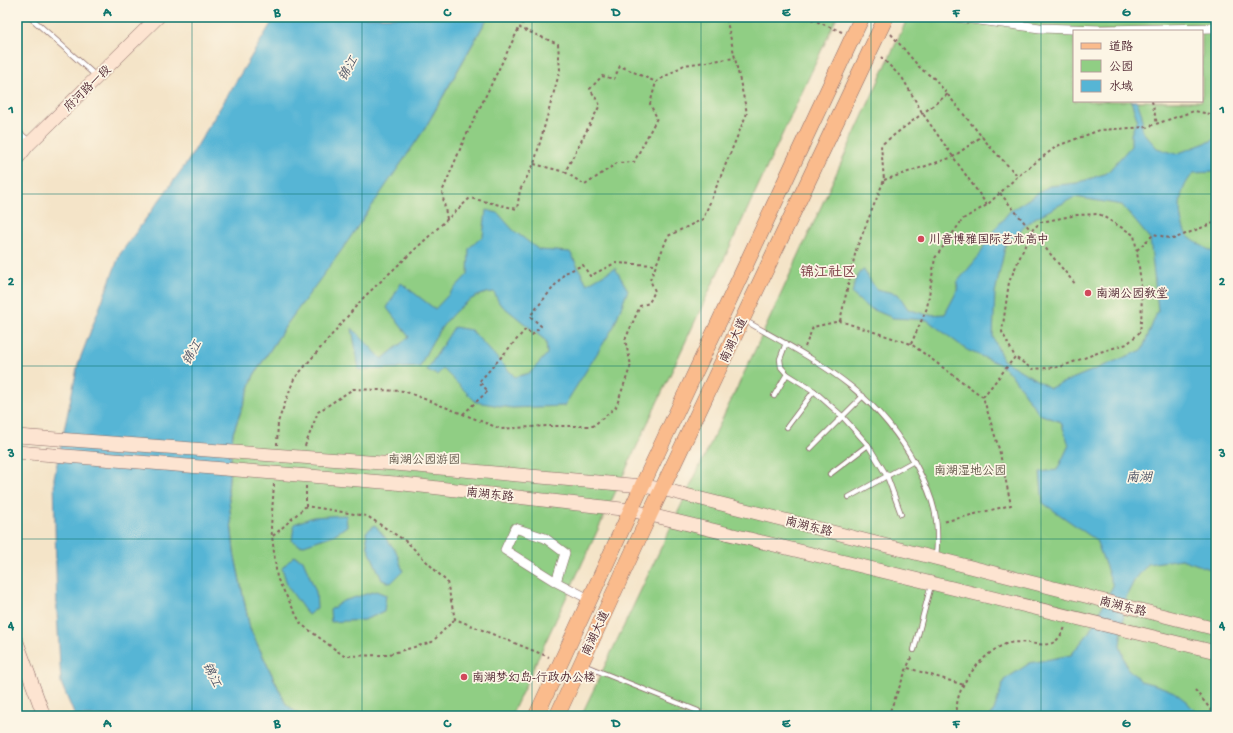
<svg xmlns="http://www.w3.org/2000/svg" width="1233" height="733" font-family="'Gochi Hand','LXGW WenKai TC',sans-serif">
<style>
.green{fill:#90ce84;stroke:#6d7658;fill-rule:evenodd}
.water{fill:#56b5d5;stroke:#506a80;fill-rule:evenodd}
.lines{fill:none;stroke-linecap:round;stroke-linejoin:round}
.lane-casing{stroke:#866462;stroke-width:6}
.street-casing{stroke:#866462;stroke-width:10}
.secondary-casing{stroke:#866462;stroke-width:14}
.primary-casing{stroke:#866462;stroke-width:16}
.path{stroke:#866462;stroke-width:2;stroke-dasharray:3 3;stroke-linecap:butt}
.lane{stroke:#fff;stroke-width:4.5}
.street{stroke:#fff;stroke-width:9}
.secondary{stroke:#fde4d1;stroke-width:13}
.primary{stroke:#fabb8c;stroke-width:15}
.secondary-bridge-casing{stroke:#866462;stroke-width:14;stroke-linecap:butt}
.secondary-bridge{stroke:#fde4d1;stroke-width:13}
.grid{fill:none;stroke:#0f766e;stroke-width:1;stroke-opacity:0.55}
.poi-dot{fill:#d1495b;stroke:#fcf5e5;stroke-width:1.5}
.labels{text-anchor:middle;stroke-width:3.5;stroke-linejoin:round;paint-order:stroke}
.street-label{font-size:12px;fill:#4a1f2b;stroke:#fcf5e5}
.poi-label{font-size:12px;fill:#4a1f2b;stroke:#fcf5e5;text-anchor:start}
.park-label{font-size:12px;fill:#5f5446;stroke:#fcf5e5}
.water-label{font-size:13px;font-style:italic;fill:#4e5466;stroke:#fcf5e5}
.quarter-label{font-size:14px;font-weight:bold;fill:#864b52;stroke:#fcf5e5}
.neatline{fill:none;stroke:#0f766e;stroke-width:1.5}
.grid-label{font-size:13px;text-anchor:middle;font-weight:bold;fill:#0f766e}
</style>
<rect width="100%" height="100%" fill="#fcf5e5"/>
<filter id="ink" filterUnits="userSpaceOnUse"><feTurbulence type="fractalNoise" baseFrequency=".025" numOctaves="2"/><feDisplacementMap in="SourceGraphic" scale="8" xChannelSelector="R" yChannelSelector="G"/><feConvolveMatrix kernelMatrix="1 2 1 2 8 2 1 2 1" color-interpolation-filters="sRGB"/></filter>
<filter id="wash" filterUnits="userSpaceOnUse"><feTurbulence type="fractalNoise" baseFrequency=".012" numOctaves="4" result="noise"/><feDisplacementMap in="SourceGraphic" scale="16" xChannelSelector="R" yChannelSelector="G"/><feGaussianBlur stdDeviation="0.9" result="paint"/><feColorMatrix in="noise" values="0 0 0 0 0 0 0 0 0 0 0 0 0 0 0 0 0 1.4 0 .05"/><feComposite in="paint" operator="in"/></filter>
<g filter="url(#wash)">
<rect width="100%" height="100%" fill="#f4e4c8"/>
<g class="green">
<polygon points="488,17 837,17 511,716 301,716 286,704 250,629 234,552 228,490 233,433 254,375 287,324 424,130"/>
<path d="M908 17H1216V716H581L764 331ZM1074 31H1202V101H1074Z"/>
</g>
<g class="water">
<polygon points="275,17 488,17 424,130 341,251 287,324 254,375 233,433 228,490 234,552 250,629 286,704 301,716 75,716 61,683 57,612 54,478 78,364 120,254 188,161"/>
<path d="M1131 101H1137L1142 115V131L1157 148 1176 154 1216 139V172L1194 173C1180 187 1177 207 1183 226 1184 228 1185 233 1187 235 1192 241 1208 249 1216 254V571L1181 559 1148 564 1134 581 1126 597 1120 645 1127 668 1141 681 1159 686 1174 692 1187 702 1199 716H989L994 710 1004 680 1030 663 1071 655 1088 634 1113 586 1096 540 1043 503 1040 472 1057 470 1069 445 1061 422 1039 414 1011 374 999 364 967 350 927 320 893 318 867 307 852 294 855 280 863 269 876 289 898 294 908 309 927 315 945 314 957 291 958 281 979 256 989 236 1010 211 1049 186 1077 183 1107 173 1131 146V134L1137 119ZM1075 197 1122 205 1150 239 1158 310 1142 350 1050 388 1003 360 993 337 995 293 1006 243 1033 219Z"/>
<path d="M486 210 498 213 513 230 539 250 570 252 587 284 615 268 628 290 613 328 564 406 512 408 476 402 443 369 437 375 427 370 454 327 471 330 515 377 530 373 547 354 546 341 499 303 494 292C459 294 432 337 420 367L359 370 352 328 382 359 409 337 387 308 401 283 435 309 468 274 469 248 483 236Z"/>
<polygon points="346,515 347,526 334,535 301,546 292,541 294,524 313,517"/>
<polygon points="375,525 396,551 403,571 391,583 382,580 368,548 366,532"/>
<polygon points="294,556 303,560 316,592 317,608 308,615 288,587 282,568"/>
<polygon points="376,591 386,595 384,612 364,620 331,622 330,610 343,601"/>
</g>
</g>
<g filter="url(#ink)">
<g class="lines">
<defs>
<g id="lane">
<polyline points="30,17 96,76"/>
<path d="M744 320C817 362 875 388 917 467 934 499 940 520 936 557"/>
<polyline points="786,343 780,359 781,367 787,374 814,391 842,416 868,445 887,476 901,514"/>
<polyline points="774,396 787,374"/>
<polyline points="787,427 814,391"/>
<polyline points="810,449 863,396"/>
<polyline points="830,474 868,445"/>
<polyline points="849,497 914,461"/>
<polyline points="914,650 931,585"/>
<polyline points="583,665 698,711"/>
</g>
<g id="street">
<polyline points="956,17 1040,28 1101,30 1216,28"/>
<polyline points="17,133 29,144"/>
<polyline points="556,582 565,553 545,538 515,528 505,550 556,582 589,599"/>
<polyline points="17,673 28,672"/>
</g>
<g id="secondary">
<polyline points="17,159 29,144 158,17"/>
<polyline points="395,464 642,486 662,489 1216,629"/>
<polyline points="395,483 630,510 1216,652"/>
<polyline points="17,642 44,716"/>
</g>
<g id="primary">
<polyline points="536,716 642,486 862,17"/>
<polyline points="557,716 650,514 886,17"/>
</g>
</defs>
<use href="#lane" class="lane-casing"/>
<use href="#street" class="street-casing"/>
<use href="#secondary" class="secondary-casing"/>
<use href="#primary" class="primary-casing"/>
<g class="path">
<polyline points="806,17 842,32"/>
<polyline points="891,34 921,69 935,79 991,148 1018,176"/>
<polyline points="881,57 903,79 923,114 987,205"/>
<polyline points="1152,101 1157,124"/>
<polyline points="534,164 565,172 600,105 590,89 602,76 614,79 620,66 656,82 684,65 735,58"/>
<polyline points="565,172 585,185 617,163 634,162 657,118 650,104 656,82"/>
<polyline points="884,180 953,157 982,136"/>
<polyline points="1000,193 1076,285"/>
<polyline points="447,219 442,192 464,140 519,28"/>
<polyline points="1137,250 1154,234 1173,239 1216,222"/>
<polyline points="840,321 856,250 884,180 881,145 948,94"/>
<polyline points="911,344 927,308 935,258 963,219 987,205 1018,176 1057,146 1100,130 1147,127 1194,111 1216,115"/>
<polyline points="805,347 813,327 840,321 911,344 983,397 999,449 1011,505 943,522"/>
<path d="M983 397 1015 357 1002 332 1009 282 1032 230 1041 222 1077 215 1099 214 1134 235C1140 267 1144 300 1140 332L1127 344 1100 352 1060 367 1032 369 1015 357"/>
<polyline points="463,414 488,391 479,382 526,329 532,335 541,326 530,316 565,273 583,265 590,276 615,263 656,265"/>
<polyline points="277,445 278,422 294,379 364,297 470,198 517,209 520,190 534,164 560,70 558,44 520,28 526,17"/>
<polyline points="305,446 318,412 353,389 404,391 501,429 546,426 593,426 616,407 631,365 625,340 640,306 649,303 655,291 650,280 668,236 703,219 747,113 726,17"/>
<polyline points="274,484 271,527 277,578 301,624 344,656 386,655 432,642 455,619"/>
<polyline points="306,486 306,506 367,516 407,542 447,582 455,619 549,657"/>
<polyline points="273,536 306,506"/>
<polyline points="908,668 964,685"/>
<polyline points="1195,690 1216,716"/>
<polyline points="888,716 912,655"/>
<path d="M958 716C950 690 985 649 1009 643 1023 640 1036 646 1049 644 1057 643 1063 633 1065 627"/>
</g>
<use href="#lane" class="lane"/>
<use href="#street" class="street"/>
<use href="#secondary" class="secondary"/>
<use href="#primary" class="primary"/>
<defs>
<g id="secondary-bridge">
<polyline points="17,436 395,464"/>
<polyline points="17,452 395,483"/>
</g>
</defs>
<use href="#secondary-bridge" class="secondary-bridge-casing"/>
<use href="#secondary-bridge" class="secondary-bridge"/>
</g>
</g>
<path class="grid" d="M192 17V716M362 17V716M532 17V716M701 17V716M871 17V716M1041 17V716M17 194H1216M17 366H1216M17 539H1216"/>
<g class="poi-dot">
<circle cx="921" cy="239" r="4"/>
<circle cx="1088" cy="293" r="4"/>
<circle cx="464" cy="677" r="4"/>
</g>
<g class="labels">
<g class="street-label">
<text transform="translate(87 88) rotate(-44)" y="4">府河路一段</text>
<text transform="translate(733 340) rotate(-65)" y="4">南湖大道</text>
<text transform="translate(490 494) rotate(6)" y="4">南湖东路</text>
<text transform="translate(809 526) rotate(14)" y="4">南湖东路</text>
<text transform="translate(1123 606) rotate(14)" y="4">南湖东路</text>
<text transform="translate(595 633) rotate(-65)" y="4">南湖大道</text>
</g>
<g class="poi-label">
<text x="929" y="243">川音博雅国际艺术高中</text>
<text x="1096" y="297">南湖公园教堂</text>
<text x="472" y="681">南湖梦幻岛-行政办公楼</text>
</g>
<g class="park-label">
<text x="424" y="463">南湖公园游园</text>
<text x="970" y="474">南湖湿地公园</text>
</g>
<g class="water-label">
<text transform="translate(347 68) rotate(-61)" y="5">锦江</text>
<text transform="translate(191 352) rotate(-61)" y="5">锦江</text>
<text x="1139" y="481">南湖</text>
<text transform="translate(213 674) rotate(64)" y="5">锦江</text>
</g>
<g class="quarter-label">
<text x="828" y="276">锦江社区</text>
</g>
</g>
<rect width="1233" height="733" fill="none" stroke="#fcf5e5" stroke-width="44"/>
<rect x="1073" y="30" width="130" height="72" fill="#fcf5e5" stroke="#b59f9b"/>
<rect x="1081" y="43" width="20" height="6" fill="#fabb8c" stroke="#b59f9b"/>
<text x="1109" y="50" font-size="12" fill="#4a1f2b">道路</text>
<rect x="1081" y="60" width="20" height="12" fill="#90ce84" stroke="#b59f9b"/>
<text x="1109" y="70" font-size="12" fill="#4a1f2b">公园</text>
<rect x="1081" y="80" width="20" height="12" fill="#56b5d5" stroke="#b59f9b"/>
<text x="1109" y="90" font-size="12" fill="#4a1f2b">水域</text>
<rect x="22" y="22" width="1189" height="689" class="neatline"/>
<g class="grid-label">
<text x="107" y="16">A</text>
<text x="277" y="16">B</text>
<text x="447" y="16">C</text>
<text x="616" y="16">D</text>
<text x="786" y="16">E</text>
<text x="956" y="16">F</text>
<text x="1126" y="16">G</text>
<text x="11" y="113">1</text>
<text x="1222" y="113">1</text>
<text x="11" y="285">2</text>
<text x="1222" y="285">2</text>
<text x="11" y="457">3</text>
<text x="1222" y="457">3</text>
<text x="11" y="629">4</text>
<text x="1222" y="629">4</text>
<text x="107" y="727">A</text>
<text x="277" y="727">B</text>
<text x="447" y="727">C</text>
<text x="616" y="727">D</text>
<text x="786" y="727">E</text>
<text x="956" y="727">F</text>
<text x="1126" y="727">G</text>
</g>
</svg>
